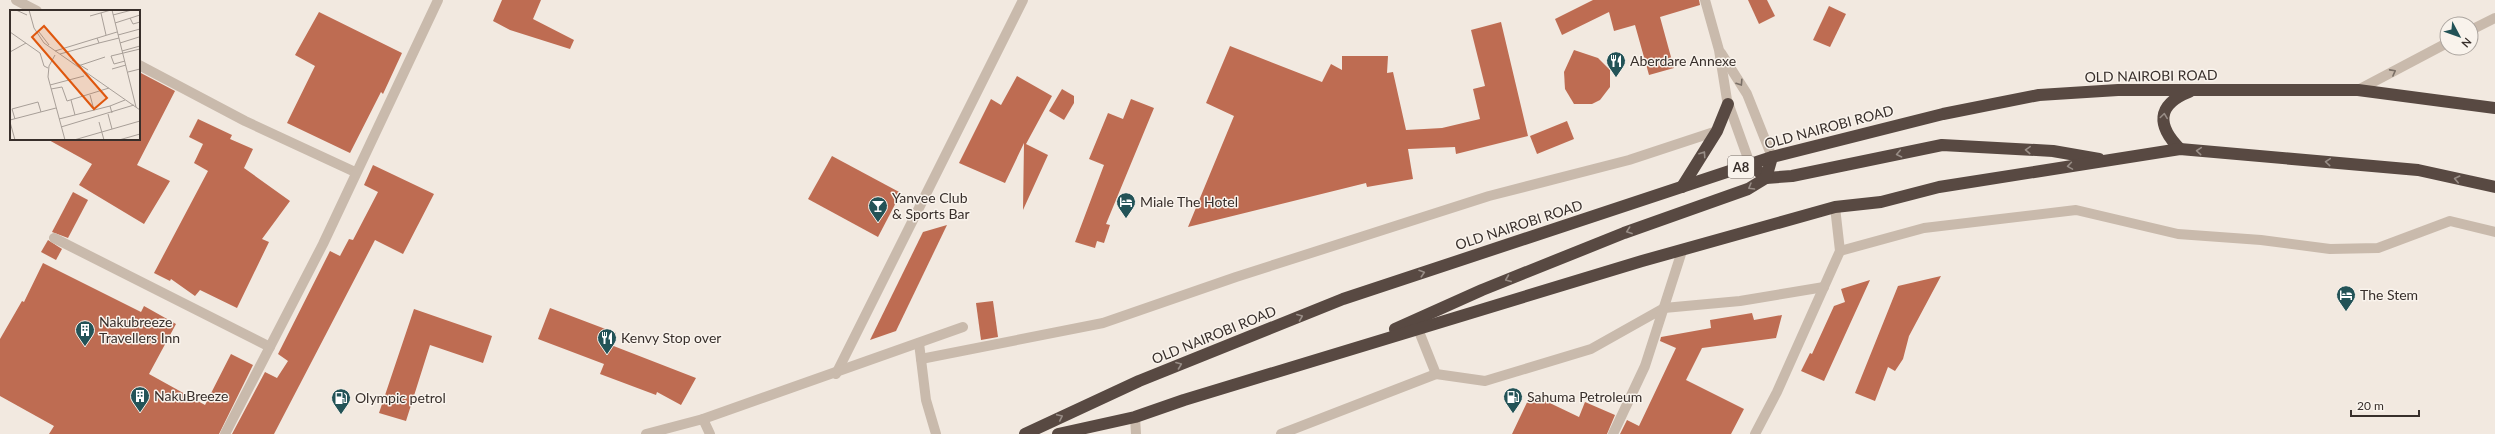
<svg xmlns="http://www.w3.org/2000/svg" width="2495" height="434" font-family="Lato,sans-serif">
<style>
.building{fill:#be6c52}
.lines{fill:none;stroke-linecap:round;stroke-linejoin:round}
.minor{stroke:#c9baac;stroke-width:10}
.highway{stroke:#584942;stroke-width:12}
.oneway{stroke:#796e65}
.oneway2{stroke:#988d86}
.labels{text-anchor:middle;stroke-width:3;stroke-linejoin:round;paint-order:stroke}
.shield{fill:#f9f3ec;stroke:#726a65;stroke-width:1}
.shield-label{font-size:13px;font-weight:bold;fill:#382f2b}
.poi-label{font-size:14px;fill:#382f2b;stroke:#f9f3ec;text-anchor:start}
.street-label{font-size:14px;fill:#382f2b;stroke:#f9f3ec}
.inset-road{fill:none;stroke:#a89f98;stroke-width:1}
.view{fill:#df570e;fill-opacity:0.15;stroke:#df570e;stroke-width:2}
.inset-edge{fill:none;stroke:#382f2b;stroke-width:2}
</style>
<rect width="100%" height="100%" fill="#f2e9e0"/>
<g class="building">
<polygon points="502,0 541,0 533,19 574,40 570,49 510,30 493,21"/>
<polygon points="1593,0 1699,0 1700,5 1660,17 1674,68 1649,75 1635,25 1614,31 1609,12 1562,35 1555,19"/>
<polygon points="1748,0 1767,0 1775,16 1759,24"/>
<polygon points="1829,6 1846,14 1830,47 1813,40"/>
<polygon points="319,12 402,53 383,94 381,92 350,153 287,123 315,66 295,55"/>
<polygon points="1501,22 1528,136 1456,154 1455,147 1408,149 1413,179 1367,187 1366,183 1188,227 1234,116 1206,103 1230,46 1322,82 1331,64 1342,70 1342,56 1388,56 1387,73 1393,72 1406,130 1442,128 1480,119 1473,89 1485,86 1471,30"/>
<polygon points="1574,50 1598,58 1610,70 1610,87 1600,100 1592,104 1574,104 1565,89 1564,72"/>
<polygon points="139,72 175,91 137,165 170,181 144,224 79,185 92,164 47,139 139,139"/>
<polygon points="1017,76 1052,96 1026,144 1048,155 1023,210 1024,143 1005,183 959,163 991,99 1001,105"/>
<polygon points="1062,89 1074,96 1074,103 1064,120 1049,111"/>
<polygon points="1131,99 1154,108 1106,224 1110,225 1104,243 1097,241 1095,248 1075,242 1104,165 1089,159 1108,113 1123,119"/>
<polygon points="198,119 232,135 230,139 253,149 244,168 290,201 262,239 269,242 237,308 200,290 195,296 171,279 170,281 154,273 208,171 194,163 203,144 189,137"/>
<polygon points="1567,121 1574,139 1537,154 1530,136"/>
<polygon points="832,156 901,193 878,237 808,199"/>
<polygon points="373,165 434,194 403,254 375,240 274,434 232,434 265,372 277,378 288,361 278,354 330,251 340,256 349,239 353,240 378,192 364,185"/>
<polygon points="73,192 88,200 68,238 52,232"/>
<polygon points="947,225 896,331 870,340 923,232"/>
<polygon points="48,240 62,249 56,260 41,252"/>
<polygon points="43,263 141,312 144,306 176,324 149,374 205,405 231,354 253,365 219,434 49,434 54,426 0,396 0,339 22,301 24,302"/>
<polygon points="1941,276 1909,336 1903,359 1895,371 1888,367 1875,401 1855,393 1898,286"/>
<polygon points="1870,280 1824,381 1801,371 1810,353 1812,354 1834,306 1845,302 1841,289"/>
<polygon points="993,301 998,337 981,340 976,303"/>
<polygon points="550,308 616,333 611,345 696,378 681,405 657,392 656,395 600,374 604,364 538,339"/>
<polygon points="414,309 492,336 483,363 430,345 406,421 379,413"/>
<polygon points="1752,313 1754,320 1782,315 1776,338 1702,348 1686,380 1744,409 1731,434 1620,434 1627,420 1639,426 1676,348 1660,341 1661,337 1711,328 1710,320"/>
<polygon points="1531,394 1579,417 1585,402 1615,415 1607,434 1512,434"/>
</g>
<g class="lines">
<g class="minor">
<polyline points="16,0 37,11"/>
<polyline points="1705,0 1719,50 1727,100 1750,164"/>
<polyline points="2471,30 2495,18"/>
<polyline points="1721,53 1747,94 1772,157"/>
<polyline points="139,65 245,121 355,172"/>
<polyline points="2358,90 2447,43"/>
<polyline points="54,238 270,347"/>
<polyline points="1840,251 1924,228 2076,210 2178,234 2261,240 2330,249 2378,248 2450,221 2495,232"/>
<polyline points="1418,329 1436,374 1485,381 1591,349 1664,308 1740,301 1824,287"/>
<polyline points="919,343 926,400 936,434"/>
<polyline points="921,359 1103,323 1236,277 1489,196 1629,160 1717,131"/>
<polyline points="836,374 1023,0"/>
<polyline points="1135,417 1136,434"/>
<polyline points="703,419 963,327"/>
<polyline points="225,434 323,244 438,0"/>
<polyline points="646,434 703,419 710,434"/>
<polyline points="1281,434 1436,374"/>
<polyline points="1613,434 1645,366 1682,251"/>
<polyline points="1755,434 1777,392 1840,251 1835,207"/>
</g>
<g class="highway">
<path d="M2180 149C2157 126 2156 105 2189 92"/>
<polyline points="1750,164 1766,178 1792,176 1942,145 2053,151 2099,159"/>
<polyline points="1682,187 1717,131 1728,104"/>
<polyline points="1395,329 1482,290 1624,233 1748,189 1766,178 1772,157"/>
<polyline points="1025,434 1139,381 1343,299 1772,157 1943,114 2039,95 2118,90 2358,90 2495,108"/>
<polyline points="1058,434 1135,417 1184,400 1642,261 1835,207 1881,202 1939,187 2180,149 2418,170 2495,187"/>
</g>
</g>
<defs><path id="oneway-chevron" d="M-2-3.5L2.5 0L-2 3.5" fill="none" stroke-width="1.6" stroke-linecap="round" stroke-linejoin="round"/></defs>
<g class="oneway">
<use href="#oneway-chevron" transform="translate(2393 72) rotate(-28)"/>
<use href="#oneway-chevron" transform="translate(1740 83) rotate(57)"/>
</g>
<g class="oneway2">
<use href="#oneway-chevron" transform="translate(2164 116) rotate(-82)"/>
<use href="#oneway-chevron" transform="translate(2028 150) rotate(-177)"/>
<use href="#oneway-chevron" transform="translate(2199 151) rotate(-175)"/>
<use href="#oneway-chevron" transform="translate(1703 154) rotate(-56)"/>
<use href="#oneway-chevron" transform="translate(1899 154) rotate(168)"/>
<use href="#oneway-chevron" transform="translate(2328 162) rotate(-175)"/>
<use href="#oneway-chevron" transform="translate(2070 166) rotate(171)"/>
<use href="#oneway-chevron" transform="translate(2457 179) rotate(-167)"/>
<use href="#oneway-chevron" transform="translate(1751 187) rotate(150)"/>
<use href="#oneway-chevron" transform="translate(1629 231) rotate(160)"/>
<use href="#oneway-chevron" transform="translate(1422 273) rotate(-18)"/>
<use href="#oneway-chevron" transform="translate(1508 279) rotate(158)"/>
<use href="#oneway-chevron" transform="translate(1300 317) rotate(-22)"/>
<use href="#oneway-chevron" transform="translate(1179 365) rotate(-21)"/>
<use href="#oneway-chevron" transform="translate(1060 417) rotate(-25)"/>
</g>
<defs>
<symbol id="restaurant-pin" viewBox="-11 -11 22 30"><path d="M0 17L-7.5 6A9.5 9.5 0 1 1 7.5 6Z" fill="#235357" stroke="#f9f3ec"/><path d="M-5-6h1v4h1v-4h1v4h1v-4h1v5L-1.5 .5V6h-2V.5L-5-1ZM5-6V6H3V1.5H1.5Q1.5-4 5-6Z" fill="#fff"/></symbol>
<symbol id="hotel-pin" viewBox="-11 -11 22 30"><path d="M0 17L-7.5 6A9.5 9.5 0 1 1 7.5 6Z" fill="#235357" stroke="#f9f3ec"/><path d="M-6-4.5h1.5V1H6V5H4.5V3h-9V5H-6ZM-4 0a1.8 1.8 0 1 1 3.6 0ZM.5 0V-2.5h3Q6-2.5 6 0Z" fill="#fff"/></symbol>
<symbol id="bar-pin" viewBox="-11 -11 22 30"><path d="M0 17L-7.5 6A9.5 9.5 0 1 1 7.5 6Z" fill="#235357" stroke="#f9f3ec"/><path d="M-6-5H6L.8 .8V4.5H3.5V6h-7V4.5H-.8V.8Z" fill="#fff"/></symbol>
<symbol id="building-pin" viewBox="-11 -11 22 30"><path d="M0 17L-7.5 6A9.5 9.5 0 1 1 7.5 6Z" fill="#235357" stroke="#f9f3ec"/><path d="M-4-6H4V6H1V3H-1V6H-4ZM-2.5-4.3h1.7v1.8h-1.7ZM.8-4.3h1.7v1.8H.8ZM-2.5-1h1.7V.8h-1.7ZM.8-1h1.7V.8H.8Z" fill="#fff"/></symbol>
<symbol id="fuel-pin" viewBox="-11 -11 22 30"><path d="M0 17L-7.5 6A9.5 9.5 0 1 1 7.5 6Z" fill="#235357" stroke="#f9f3ec"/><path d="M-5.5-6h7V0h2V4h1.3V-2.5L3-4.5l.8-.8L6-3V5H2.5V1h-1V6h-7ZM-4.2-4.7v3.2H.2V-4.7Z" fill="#fff"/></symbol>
</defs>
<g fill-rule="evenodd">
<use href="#restaurant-pin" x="1605" y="50" width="22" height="30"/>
<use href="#hotel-pin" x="1115" y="191" width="22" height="30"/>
<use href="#bar-pin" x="867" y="195" width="22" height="30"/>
<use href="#hotel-pin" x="2335" y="284" width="22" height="30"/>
<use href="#building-pin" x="74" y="319" width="22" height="30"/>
<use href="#restaurant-pin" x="596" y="327" width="22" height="30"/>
<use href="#building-pin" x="129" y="385" width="22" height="30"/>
<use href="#fuel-pin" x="1502" y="386" width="22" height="30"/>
<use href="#fuel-pin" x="330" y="387" width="22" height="30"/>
</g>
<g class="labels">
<rect class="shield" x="1728" y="156" width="26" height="22" rx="3"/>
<g class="shield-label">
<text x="1741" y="172">A8</text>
</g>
<g class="poi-label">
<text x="1630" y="66">Aberdare Annexe</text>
<text x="892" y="203">Yanvee Club<tspan x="892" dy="16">&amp; Sports Bar</tspan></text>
<text x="1140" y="207">Miale The Hotel</text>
<text x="2360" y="300">The Stem</text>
<text x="99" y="327">Nakubreeze<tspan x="99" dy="16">Travellers Inn</tspan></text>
<text x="621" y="343">Kenvy Stop over</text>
<text x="154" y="401">NakuBreeze</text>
<text x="1527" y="402">Sahuma Petroleum</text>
<text x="355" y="403">Olympic petrol</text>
</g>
<g class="street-label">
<text transform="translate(2151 76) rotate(-1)" y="5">OLD NAIROBI ROAD</text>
<text transform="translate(1829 127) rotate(-15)" y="5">OLD NAIROBI ROAD</text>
<text transform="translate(1519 225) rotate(-18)" y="5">OLD NAIROBI ROAD</text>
<text transform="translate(1214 335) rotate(-22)" y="5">OLD NAIROBI ROAD</text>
</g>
</g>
<g transform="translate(10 10)">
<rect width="130" height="130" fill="#f2e9e0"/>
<path class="inset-road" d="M6 0 17 5M19 0 24 18 34 33 130 100M102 0 126 97M91 3 96 25M103 5 122 0M80 6 101 0M120 8 123 14 130 12M105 13 130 5M0 22 30 43 34 56 38 58M29 22 39 35M108 25 130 19M89 33 109 28M110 33 129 27M45 41 107 22M112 41 130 36M0 42 16 33M50 44 89 33 87 28M45 45 39 56 38 67 55 130M62 50 78 60M115 51 104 54 101 46 130 39M68 56 95 47M102 59 116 55M118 62 130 59M40 75 74 66M41 79 52 77 57 91 99 78M80 85 84 100M61 90 65 105M102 103 100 96 115 90M98 104 102 119M5 109 2 99 13 96 28 92 31 102M49 109 100 96M0 110 46 98M0 112 5 130M89 112 94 130M51 117 124 95M64 130 130 111M109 130 130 124"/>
<path class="view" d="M34 16 97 88 84 99 22 27Z"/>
<rect width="130" height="130" class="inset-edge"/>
</g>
<g transform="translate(2459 36) rotate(131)"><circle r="19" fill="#f9f3ec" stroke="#aca59f"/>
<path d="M0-3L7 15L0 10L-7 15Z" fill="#235357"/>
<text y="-6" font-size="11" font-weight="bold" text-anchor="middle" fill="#382f2b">N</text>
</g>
<path d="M2351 410v6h68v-6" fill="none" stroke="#382f2b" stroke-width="2"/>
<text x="2357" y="410" font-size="12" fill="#382f2b" stroke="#f9f3ec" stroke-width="3" paint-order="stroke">20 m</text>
</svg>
